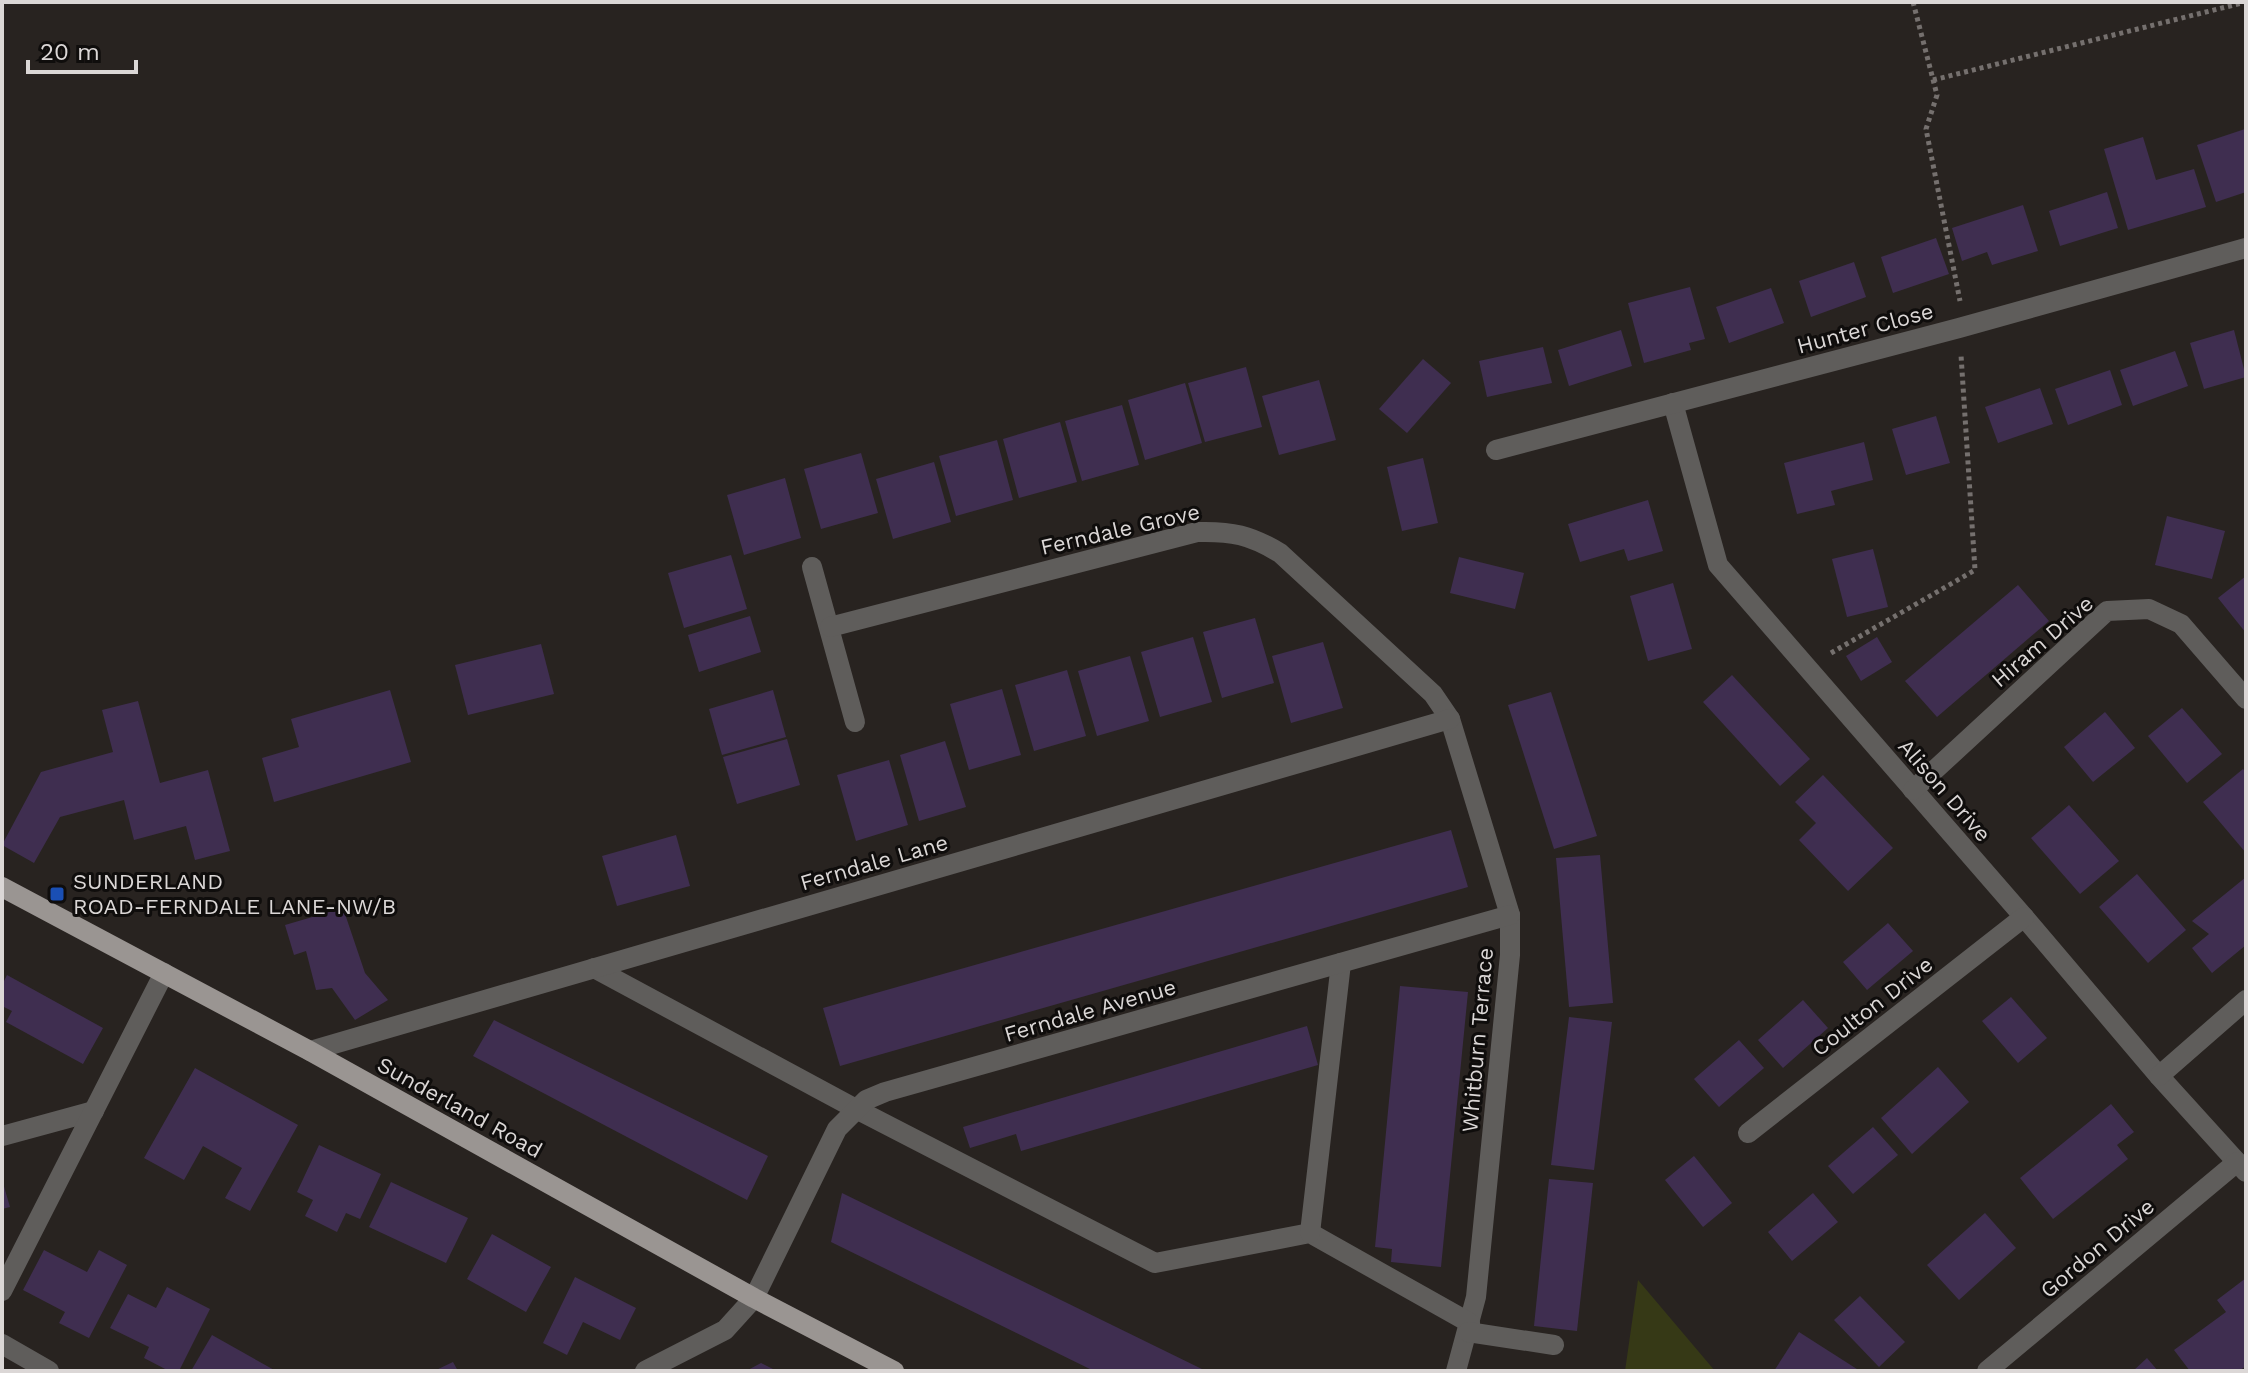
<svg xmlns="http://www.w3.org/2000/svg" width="2248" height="1373" font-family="'Work Sans',sans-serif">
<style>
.green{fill:#363916}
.building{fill:#3f2e50}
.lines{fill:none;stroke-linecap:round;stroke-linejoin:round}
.path{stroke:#75706e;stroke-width:5;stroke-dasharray:4 4;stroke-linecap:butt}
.minor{stroke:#5f5d5b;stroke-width:20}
.major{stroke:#9a9592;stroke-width:20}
.transit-dot{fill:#1a4fb4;stroke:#0f0d0c;stroke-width:3}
.labels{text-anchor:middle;stroke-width:6;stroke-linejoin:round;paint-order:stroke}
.street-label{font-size:22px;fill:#dbd7d6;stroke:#0f0d0c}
.poi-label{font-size:22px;fill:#dbd7d6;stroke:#0f0d0c;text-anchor:start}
</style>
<rect width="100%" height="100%" fill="#282320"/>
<polygon class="green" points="1638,1280 1715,1371 1625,1371"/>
<g class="building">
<polygon points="2245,129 2246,192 2216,202 2197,145"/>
<polygon points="2143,137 2156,180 2194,169 2206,207 2128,230 2104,149"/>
<polygon points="2107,192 2118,228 2060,246 2049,211"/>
<polygon points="2023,205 2038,251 1992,265 1987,252 1962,261 1952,228"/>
<polygon points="1936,238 1949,274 1893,293 1881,257"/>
<polygon points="1854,262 1866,297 1811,317 1799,281"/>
<polygon points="1690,287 1705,339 1689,343 1691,350 1644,363 1628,303"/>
<polygon points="1771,288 1784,323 1729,343 1716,307"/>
<polygon points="1621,330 1632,366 1569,386 1558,350"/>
<polygon points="2234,330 2246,377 2204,389 2190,343"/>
<polygon points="1543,347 1552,383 1487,397 1479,361"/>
<polygon points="2175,351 2188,386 2133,406 2120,370"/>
<polygon points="1423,359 1451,383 1407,433 1379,409"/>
<polygon points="1246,367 1262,427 1205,442 1188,383"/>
<polygon points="2110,370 2122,405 2068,425 2055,389"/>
<polygon points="1319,380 1336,440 1279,455 1262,396"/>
<polygon points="1185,383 1202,443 1145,460 1128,400"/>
<polygon points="2040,388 2053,424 1998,443 1985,407"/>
<polygon points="1122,405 1139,465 1082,481 1065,421"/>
<polygon points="1936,416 1950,463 1906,475 1892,429"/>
<polygon points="1060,422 1077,482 1019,498 1003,439"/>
<polygon points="997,440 1013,500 956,516 939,456"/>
<polygon points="1864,442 1873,480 1831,491 1835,505 1797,514 1784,463"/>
<polygon points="861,453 878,513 821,529 804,469"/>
<polygon points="1423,458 1438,523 1402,531 1387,467"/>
<polygon points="934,462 951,522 893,539 876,479"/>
<polygon points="785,478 801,538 744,555 727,495"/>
<polygon points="1648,500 1663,551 1628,561 1624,549 1580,562 1568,524"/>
<polygon points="2167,516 2225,531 2212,579 2155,565"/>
<polygon points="1873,549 1888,607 1847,617 1832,559"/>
<polygon points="731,555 747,609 684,628 668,573"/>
<polygon points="1459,557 1524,573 1515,609 1450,593"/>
<polygon points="2246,576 2246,633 2218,598"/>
<polygon points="1673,583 1692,649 1648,661 1630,596"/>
<polygon points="2018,585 2049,621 1937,717 1905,681"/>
<polygon points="750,616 761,652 699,672 688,635"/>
<polygon points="1255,618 1274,683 1222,698 1203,632"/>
<polygon points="1193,637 1212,702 1160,717 1141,652"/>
<polygon points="1877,637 1892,662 1861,681 1846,656"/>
<polygon points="1323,642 1343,708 1291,723 1272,656"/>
<polygon points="541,644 554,694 468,715 455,665"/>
<polygon points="1130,656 1149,721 1097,736 1078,671"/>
<polygon points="1067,670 1086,736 1034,751 1015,685"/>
<polygon points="1732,675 1810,759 1780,786 1703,702"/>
<polygon points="1002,689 1021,755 969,770 950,704"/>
<polygon points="390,690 411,762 274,802 262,758 299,747 291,719"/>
<polygon points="773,690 786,737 722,755 709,709"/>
<polygon points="1551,692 1597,836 1554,849 1508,705"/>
<polygon points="138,701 160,783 208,770 230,851 195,860 186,826 134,840 124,800 60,817 34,863 2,845 41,772 113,752 102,710"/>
<polygon points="2182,708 2222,754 2187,783 2148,736"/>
<polygon points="2105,712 2135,748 2093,782 2064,747"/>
<polygon points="787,739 800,785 737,804 723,757"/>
<polygon points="945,741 966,807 919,821 900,755"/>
<polygon points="889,760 908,825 856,841 837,775"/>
<polygon points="2243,769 2246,773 2246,853 2203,802"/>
<polygon points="1823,775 1893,848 1848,891 1799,840 1816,823 1795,802"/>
<polygon points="2069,805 2119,861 2080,894 2031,838"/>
<polygon points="1451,830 1468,887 840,1066 823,1008"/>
<polygon points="676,835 690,886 617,906 602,856"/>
<polygon points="1600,855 1613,1003 1569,1007 1556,858"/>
<polygon points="2137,874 2186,930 2148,963 2099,907"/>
<polygon points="2246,877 2246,945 2212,973 2192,948 2209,934 2192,921"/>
<polygon points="343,908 365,973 388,1000 355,1020 332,988 316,990 306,951 294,955 285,925"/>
<polygon points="1888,923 1913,951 1867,990 1843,962"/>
<polygon points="7,975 103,1028 83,1064 6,1022 12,1011 2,1006 2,985"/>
<polygon points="1400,986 1468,992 1441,1267 1391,1262 1392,1249 1375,1247"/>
<polygon points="2011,997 2047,1038 2018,1063 1982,1021"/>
<polygon points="1803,1000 1828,1028 1783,1068 1758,1040"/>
<polygon points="1569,1017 1612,1022 1594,1170 1551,1165"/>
<polygon points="494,1020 768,1156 747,1200 473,1056"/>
<polygon points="1307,1026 1318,1065 1021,1151 1016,1134 970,1148 963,1127"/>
<polygon points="1739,1040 1764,1068 1719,1107 1694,1079"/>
<polygon points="1938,1067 1969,1102 1912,1154 1881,1118"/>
<polygon points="195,1068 298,1125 250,1211 225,1198 242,1168 203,1146 184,1180 144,1158"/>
<polygon points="2111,1104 2134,1132 2117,1145 2128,1159 2053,1219 2020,1178"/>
<polygon points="1873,1127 1898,1155 1853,1194 1828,1166"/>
<polygon points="319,1145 381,1174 360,1219 346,1213 337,1232 305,1216 313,1200 297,1192"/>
<polygon points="1694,1156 1732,1203 1703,1227 1665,1180"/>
<polygon points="1549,1179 1593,1183 1577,1331 1534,1326"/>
<polygon points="391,1182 468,1218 446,1263 369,1227"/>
<polygon points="3,1183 10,1207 2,1209 2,1184"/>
<polygon points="842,1193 1206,1371 1094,1371 831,1242"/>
<polygon points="1813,1193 1838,1222 1792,1261 1768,1232"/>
<polygon points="1985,1213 2016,1248 1959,1300 1927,1265"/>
<polygon points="492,1234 551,1267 526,1312 467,1279"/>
<polygon points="44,1250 87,1272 99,1250 127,1265 89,1338 59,1323 65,1312 23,1290"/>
<polygon points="575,1277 636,1308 620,1340 583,1322 567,1355 543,1343"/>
<polygon points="2246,1278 2246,1366 2239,1371 2190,1371 2174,1350 2226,1312 2217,1300"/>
<polygon points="167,1287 210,1309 179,1371 169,1371 144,1358 149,1347 110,1328 128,1294 156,1308"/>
<polygon points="1860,1296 1905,1342 1879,1367 1834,1320"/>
<polygon points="1799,1332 1860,1371 1774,1371"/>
<polygon points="212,1335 276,1371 191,1371"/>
<polygon points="2147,1358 2158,1371 2133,1371"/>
<polygon points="453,1362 458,1371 434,1371"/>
<polygon points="761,1363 777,1371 746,1371"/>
</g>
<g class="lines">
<g class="path">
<polyline points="1913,2 1937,95 1926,129 1960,301"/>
<polyline points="1933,80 2246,2"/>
<polyline points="1831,653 1975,570 1961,355"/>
</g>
<g class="minor">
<polyline points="1673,403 1718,565 2024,917 2159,1076 2246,1172"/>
<polyline points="1496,450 1959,328 2246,248"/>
<polyline points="812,567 855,722"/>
<path d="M830 627 1197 532C1232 531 1250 535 1280 553L1433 694 1450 719 1510 915V955L1476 1297 1456 1371"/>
<polyline points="1913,790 2107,611 2149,609 2181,624 2246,699"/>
<polyline points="594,968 856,1109 1155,1263 1310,1233 1470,1323"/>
<polyline points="310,1051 1450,719"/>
<polyline points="2159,1076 2246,1000"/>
<polyline points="1748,1133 2024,917"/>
<polyline points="2,1136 94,1111"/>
<polyline points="1310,1233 1341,963"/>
<polyline points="2,1291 164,973"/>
<polyline points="1468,1332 1554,1345"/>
<polyline points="2,1344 49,1371"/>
<polyline points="645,1371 725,1330 754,1298 837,1129 866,1100 885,1092 1510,915"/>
<polyline points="1987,1371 2237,1162"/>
</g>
<polyline class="major" points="2,887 310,1051 754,1298 894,1371"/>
</g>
<rect class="transit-dot" x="49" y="886" width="16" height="16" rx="4"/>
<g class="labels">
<g class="street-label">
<text transform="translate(1865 328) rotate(-15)" y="8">Hunter Close</text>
<text transform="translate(1120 529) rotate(-13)" y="8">Ferndale Grove</text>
<text transform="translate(2042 641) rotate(-41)" y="8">Hiram Drive</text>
<text transform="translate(1945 790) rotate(49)" y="8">Alison Drive</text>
<text transform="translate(874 862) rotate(-16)" y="8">Ferndale Lane</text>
<text transform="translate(1872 1006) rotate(-38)" y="8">Coulton Drive</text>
<text transform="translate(1090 1010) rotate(-16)" y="8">Ferndale Avenue</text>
<text transform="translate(1477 1040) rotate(-85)" y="8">Whitburn Terrace</text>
<text transform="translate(460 1107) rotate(29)" y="8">Sunderland Road</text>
<text transform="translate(2097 1248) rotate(-40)" y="8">Gordon Drive</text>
</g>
<g class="poi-label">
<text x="73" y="889">SUNDERLAND<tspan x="73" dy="25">ROAD-FERNDALE LANE-NW/B</tspan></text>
</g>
</g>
<rect width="2248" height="1373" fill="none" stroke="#dbd7d6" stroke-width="8"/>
<path d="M28 60v12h108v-12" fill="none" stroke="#dbd7d6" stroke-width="4"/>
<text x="40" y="60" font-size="24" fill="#dbd7d6" stroke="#0f0d0c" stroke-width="6" paint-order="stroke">20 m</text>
</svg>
